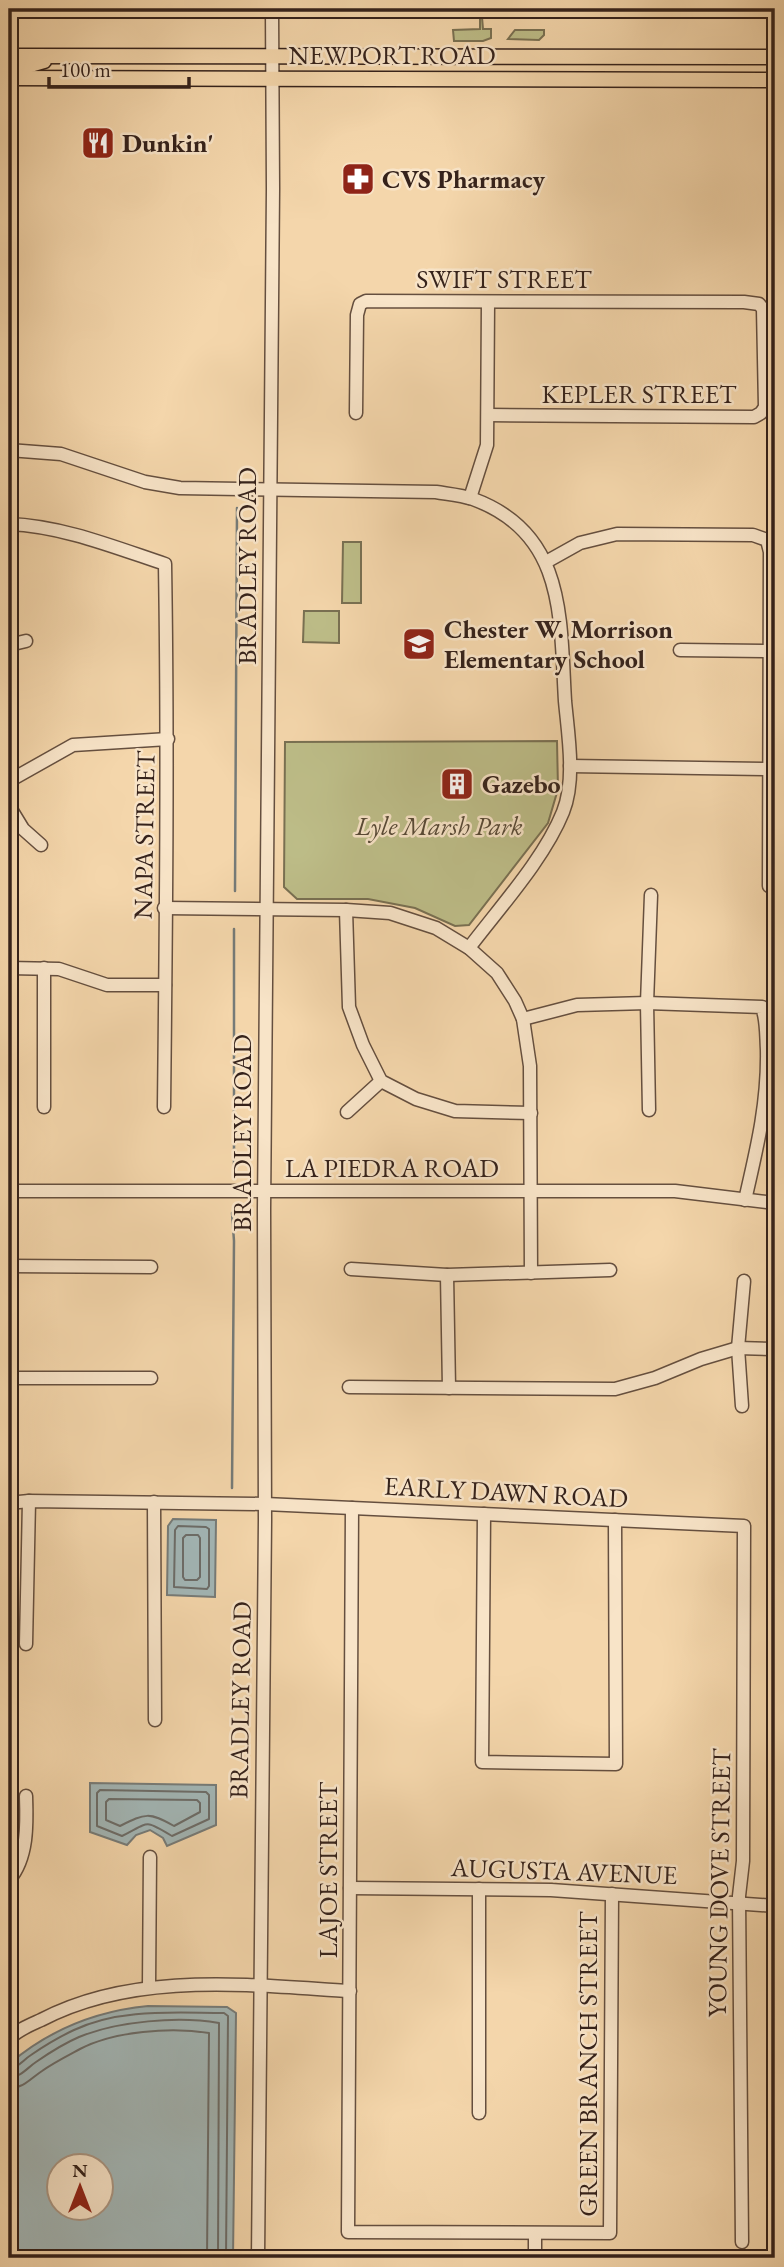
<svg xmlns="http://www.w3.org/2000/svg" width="784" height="2267" font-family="'EB Garamond',serif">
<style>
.green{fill:#bdbd88;stroke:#797052;stroke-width:2}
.water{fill:#a2b6b6;stroke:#767b78;stroke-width:2;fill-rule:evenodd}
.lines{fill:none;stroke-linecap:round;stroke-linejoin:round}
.shore{stroke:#6c6c68;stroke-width:2}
.stream{stroke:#767b78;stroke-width:2.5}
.minor-casing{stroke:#654f3f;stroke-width:15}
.major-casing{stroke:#35221b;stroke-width:17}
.minor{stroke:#f8e4c8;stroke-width:12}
.major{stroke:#f4d6ab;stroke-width:14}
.labels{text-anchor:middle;stroke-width:5;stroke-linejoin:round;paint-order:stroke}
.street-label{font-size:26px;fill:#35221b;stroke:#f8e4c8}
.poi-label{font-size:26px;font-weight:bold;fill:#35221b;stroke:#f8e4c8;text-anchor:start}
.park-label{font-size:26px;font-style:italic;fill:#574936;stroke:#f8e4c8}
</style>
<rect width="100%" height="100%" fill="#f4d6ab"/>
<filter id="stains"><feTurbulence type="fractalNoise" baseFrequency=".00286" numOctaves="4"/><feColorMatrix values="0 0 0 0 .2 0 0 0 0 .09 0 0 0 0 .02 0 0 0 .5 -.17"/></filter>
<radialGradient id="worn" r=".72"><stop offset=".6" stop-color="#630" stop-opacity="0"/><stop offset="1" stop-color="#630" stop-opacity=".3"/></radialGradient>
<g class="green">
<polygon points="480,17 482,17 483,29 491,29 491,38 483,41 454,41 453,30 480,29"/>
<polygon points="515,30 544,30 544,35 539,40 508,39"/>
<polygon points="343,542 361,542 361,603 342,603"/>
<polygon points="304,611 339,611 339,643 303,642"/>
<polygon points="557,741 558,789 548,823 469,925 455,926 415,908 368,899 297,899 284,887 285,742"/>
</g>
<g class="water">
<polygon points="173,1519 216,1520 215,1597 167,1595 168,1526"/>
<polygon points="90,1783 216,1785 216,1825 167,1846 163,1838 150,1830 136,1835 127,1845 90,1832"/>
<path d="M148 2006 227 2007 236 2013 233 2258H9V2064C49 2030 96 2011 148 2006ZM60 2166H102V2208H60Z"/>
</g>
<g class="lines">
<g class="shore">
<polygon points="178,1526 206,1527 209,1529 209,1586 207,1589 174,1587 175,1530"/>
<polygon points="186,1535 198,1535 200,1538 200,1577 197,1580 185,1580 183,1577 183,1538"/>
<path d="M100 1790 206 1792 209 1795V1819L172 1836C144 1819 150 1822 122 1836L97 1826V1793Z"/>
<path d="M109 1799 197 1800 200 1803V1812L174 1826C149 1812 146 1813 120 1826L106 1820V1802Z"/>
<path d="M9 2069C18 2068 23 2060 31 2055 44 2046 59 2037 74 2030 120 2008 174 2013 224 2013L228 2016 226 2258"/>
<path d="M9 2078C21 2077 27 2068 36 2062 49 2053 65 2043 79 2037 118 2021 178 2016 219 2023L218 2258"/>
<path d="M9 2088C24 2088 30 2079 42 2071 53 2063 67 2056 80 2049 114 2031 171 2027 209 2033L207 2258"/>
</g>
<g class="stream">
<polyline points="235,891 237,508"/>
<polyline points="234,1167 234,929"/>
<polyline points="232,1488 234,1241 232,1213"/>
</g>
<defs>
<g id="minor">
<polyline points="356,413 357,315 360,304 366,301 744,302 759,304 763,309 765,407 761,413 754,417 488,415"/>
<path d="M9 450 61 454 145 482 180 488 436 492C448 494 461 495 473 499 566 533 560 618 565 701 568 734 576 780 563 812 544 859 500 907 469 948"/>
<polyline points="470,498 487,445 488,303"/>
<path d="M9 524C62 526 114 547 165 564 168 745 166 926 164 1107"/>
<polyline points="546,562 580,543 617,534 753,535 767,540 770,552 769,886"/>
<polyline points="9,645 26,641"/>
<polyline points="680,650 769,651"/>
<polyline points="570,766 770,769"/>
<polyline points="9,781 73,745 168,739"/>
<polyline points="9,806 23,829 41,845"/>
<polyline points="164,908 346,910 390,913 436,928 469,948 497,973 515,1001 523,1019 530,1066 531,1273"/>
<polyline points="346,910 349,1007 363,1045 381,1081 416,1099 455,1111 531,1113"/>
<polyline points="9,968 59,969 107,985 165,985"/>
<path d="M523 1019 577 1005 647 1003 762 1007C767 1021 766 1035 767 1050 768 1103 757 1148 745 1200"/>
<polyline points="44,1107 44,968"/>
<polyline points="649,1110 647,1003 651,895"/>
<polyline points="347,1112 381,1081"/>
<polyline points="9,1191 675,1191 775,1203"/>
<polyline points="9,1266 151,1267"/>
<polyline points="351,1269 447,1275 610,1270"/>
<polyline points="447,1275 449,1388"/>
<polyline points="9,1378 151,1378"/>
<polyline points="349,1387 615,1389 655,1378 701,1359 738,1348 775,1349"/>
<polyline points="742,1406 738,1348 744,1281"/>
<polyline points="154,1502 155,1720"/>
<polyline points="9,1503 29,1501 265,1504 744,1526 743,1861 739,1896 742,2242"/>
<polyline points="352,1508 348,2232 610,2233 612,1894"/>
<polyline points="484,1514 482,1762 616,1764 615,1520"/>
<polyline points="26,1644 29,1501"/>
<path d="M9 1880C28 1858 27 1824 26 1796"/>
<polyline points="350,1888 551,1890 775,1906"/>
<polyline points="479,1889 479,2113"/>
<polyline points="149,1986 150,1857"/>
<path d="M9 2039C17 2030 30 2025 41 2020 134 1971 248 1985 350 1991"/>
<polyline points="535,2234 535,2258"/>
<polyline points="258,2258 265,1520 264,1209 273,189 272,9"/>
</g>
<g id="major">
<polyline points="9,56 775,57"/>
<polyline points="9,66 23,67 44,61"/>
<polyline points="9,78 775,80"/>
</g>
</defs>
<use href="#minor" class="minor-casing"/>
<use href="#major" class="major-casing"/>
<use href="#minor" class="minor"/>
<use href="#major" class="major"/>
</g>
<defs>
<symbol id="restaurant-square" viewBox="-11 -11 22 22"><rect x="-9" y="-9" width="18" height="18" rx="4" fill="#8f2418" stroke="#f8e4c8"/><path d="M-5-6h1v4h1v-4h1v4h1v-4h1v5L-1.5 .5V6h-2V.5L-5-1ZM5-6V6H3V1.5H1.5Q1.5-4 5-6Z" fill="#fff"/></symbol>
<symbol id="pharmacy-square" viewBox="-11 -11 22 22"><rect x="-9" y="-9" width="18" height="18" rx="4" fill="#8f2418" stroke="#f8e4c8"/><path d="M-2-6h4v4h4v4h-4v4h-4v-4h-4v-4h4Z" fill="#fff"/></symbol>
<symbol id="school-square" viewBox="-11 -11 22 22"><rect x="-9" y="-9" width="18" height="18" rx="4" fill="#8f2418" stroke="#f8e4c8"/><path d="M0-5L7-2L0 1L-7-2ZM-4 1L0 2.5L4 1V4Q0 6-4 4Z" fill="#fff"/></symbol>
<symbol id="building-square" viewBox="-11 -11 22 22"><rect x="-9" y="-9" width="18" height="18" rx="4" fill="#8f2418" stroke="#f8e4c8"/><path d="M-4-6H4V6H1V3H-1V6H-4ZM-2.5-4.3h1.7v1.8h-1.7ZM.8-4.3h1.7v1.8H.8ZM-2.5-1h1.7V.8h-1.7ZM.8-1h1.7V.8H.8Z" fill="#fff"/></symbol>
</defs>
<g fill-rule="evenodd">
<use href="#restaurant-square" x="79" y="124" width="38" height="38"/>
<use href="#pharmacy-square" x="339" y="160" width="38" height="38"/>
<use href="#school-square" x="400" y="625" width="38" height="38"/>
<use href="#building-square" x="438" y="765" width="38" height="38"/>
</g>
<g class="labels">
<g class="street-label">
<text x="392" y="64">NEWPORT ROAD</text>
<text x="504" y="288">SWIFT STREET</text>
<text x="639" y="403">KEPLER STREET</text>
<text transform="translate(247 566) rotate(-90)" y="9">BRADLEY ROAD</text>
<text transform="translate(144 835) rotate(-89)" y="9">NAPA STREET</text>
<text transform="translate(242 1133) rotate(-90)" y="9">BRADLEY ROAD</text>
<text x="392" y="1177">LA PIEDRA ROAD</text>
<text transform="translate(506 1492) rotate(3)" y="9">EARLY DAWN ROAD</text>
<text transform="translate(240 1700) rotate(-89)" y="9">BRADLEY ROAD</text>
<text transform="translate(328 1870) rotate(-90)" y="9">LAJOE STREET</text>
<text transform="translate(564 1871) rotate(2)" y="9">AUGUSTA AVENUE</text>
<text transform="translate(719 1883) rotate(-89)" y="9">YOUNG DOVE STREET</text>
<text transform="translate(588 2064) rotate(-90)" y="9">GREEN BRANCH STREET</text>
</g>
<g class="poi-label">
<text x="122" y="152">Dunkin'</text>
<text x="382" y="188">CVS Pharmacy</text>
<text x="444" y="638">Chester W. Morrison<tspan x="444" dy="30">Elementary School</tspan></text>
<text x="482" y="793">Gazebo</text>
</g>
<g class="park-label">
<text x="439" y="835">Lyle Marsh Park</text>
</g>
</g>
<rect width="784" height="2267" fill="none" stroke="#f4d6ab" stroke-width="35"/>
<rect x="10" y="10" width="763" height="2246" fill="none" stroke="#35221b" stroke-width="3.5"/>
<rect x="18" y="18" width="749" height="2232" fill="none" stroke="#35221b" stroke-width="2"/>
<g transform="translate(80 2187)"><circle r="33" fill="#f8e4c8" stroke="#aa9683" stroke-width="2"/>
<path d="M0-5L12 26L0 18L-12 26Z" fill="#8f2418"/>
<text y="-10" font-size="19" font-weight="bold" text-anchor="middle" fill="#35221b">N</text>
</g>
<path d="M49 77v10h140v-10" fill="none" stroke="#35221b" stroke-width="3.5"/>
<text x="60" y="77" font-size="21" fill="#35221b" stroke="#f8e4c8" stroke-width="5" paint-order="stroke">100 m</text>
<rect width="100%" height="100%" filter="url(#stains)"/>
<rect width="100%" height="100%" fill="url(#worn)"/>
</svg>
